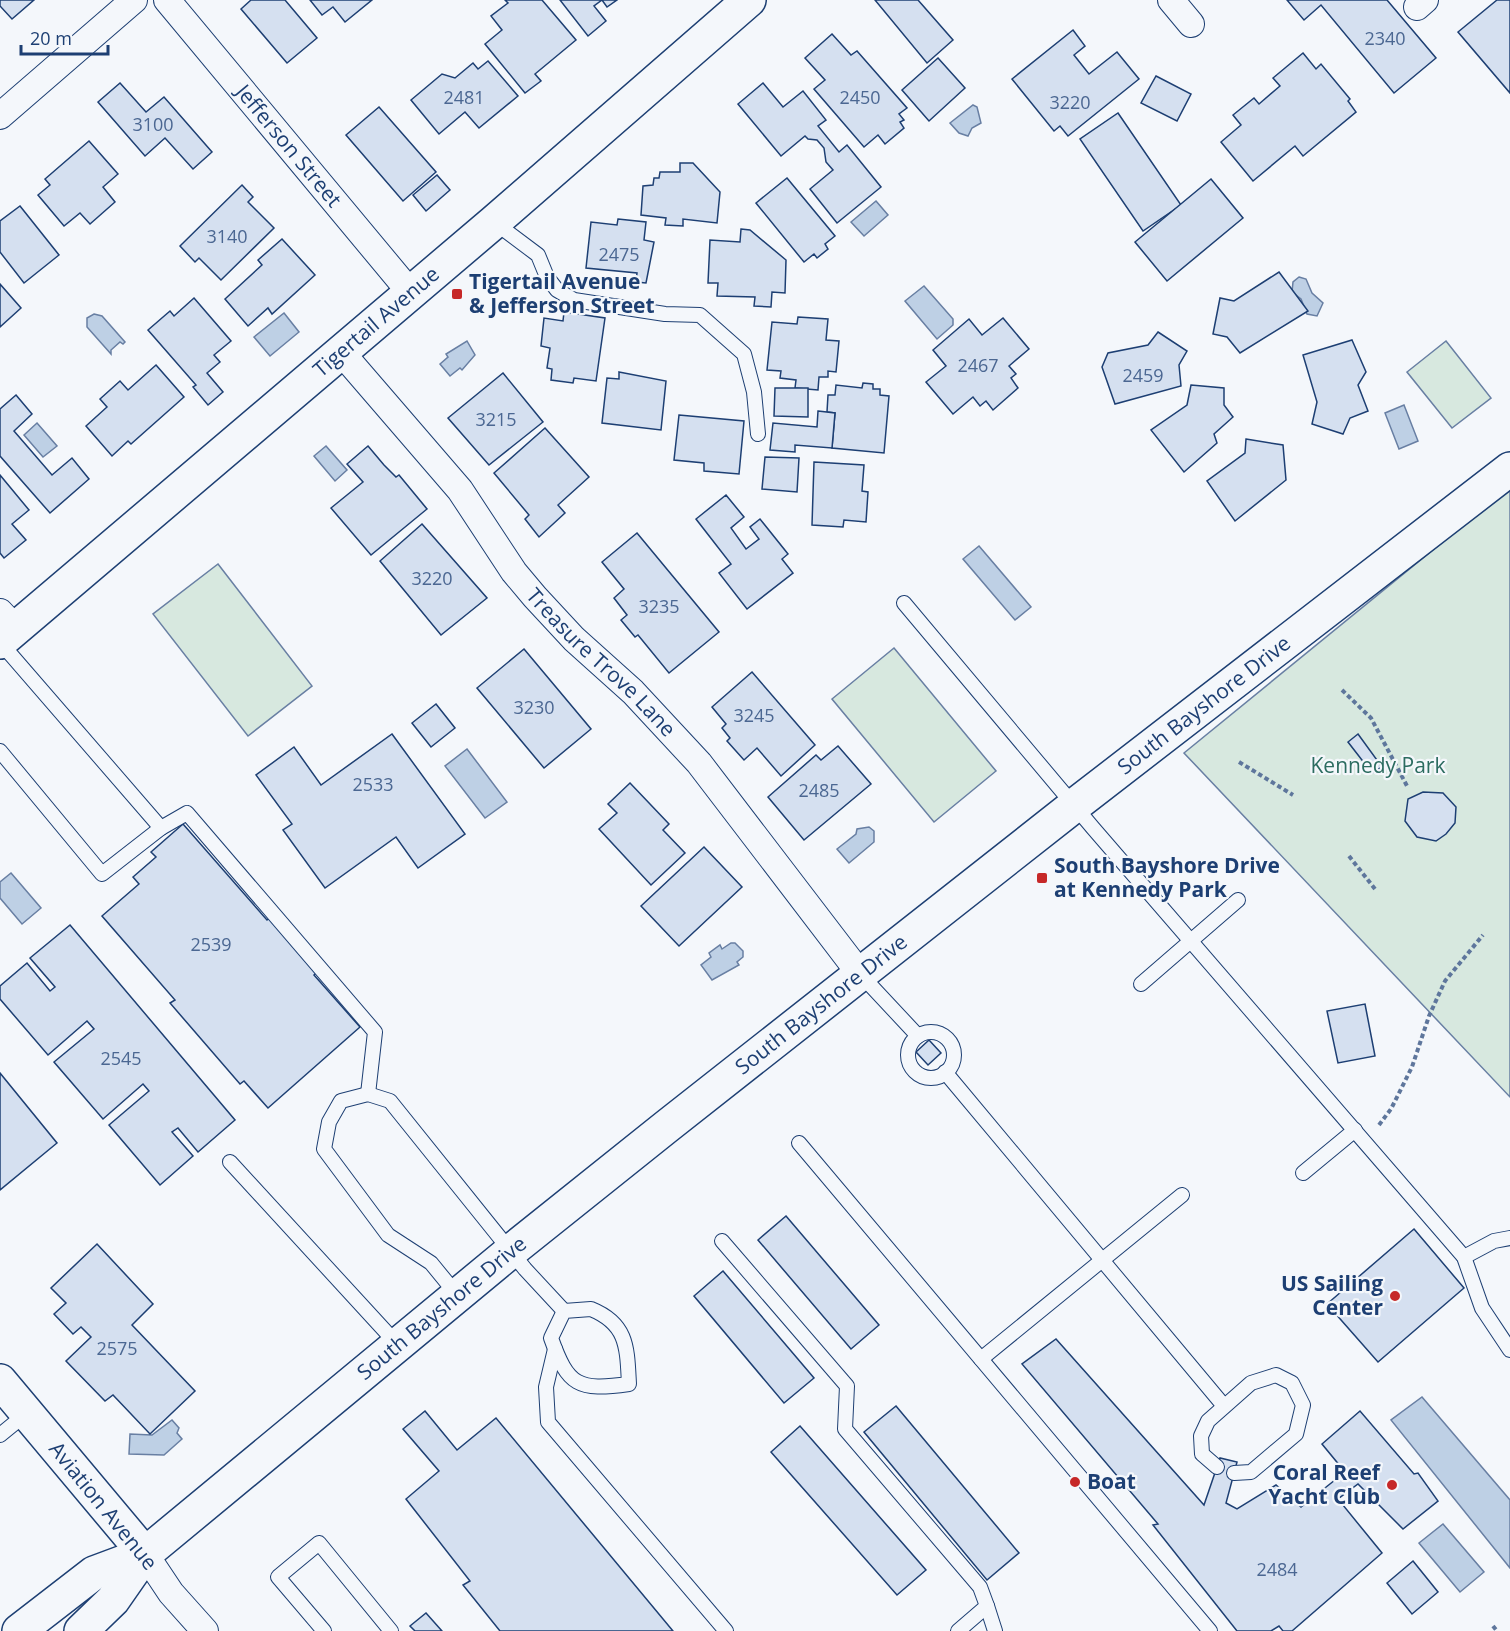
<svg xmlns="http://www.w3.org/2000/svg" width="1510" height="1631" font-family="'Open Sans',sans-serif">
<style>
.green{fill:#d7e8df;stroke:#687fa3;stroke-width:1.5}
.water{fill:#bed0e5;stroke:#687fa3;stroke-width:1.5}
.building{fill:#d5e0f0;stroke:#1d3f73;stroke-width:1.5}
.lines{fill:none;stroke-linecap:round;stroke-linejoin:round}
.service-casing{stroke:#1d3f73;stroke-width:16}
.minor-casing{stroke:#1d3f73;stroke-width:28}
.tertiary-casing{stroke:#1d3f73;stroke-width:36}
.secondary-casing{stroke:#1d3f73;stroke-width:36}
.path{stroke:#5e769c;stroke-width:4;stroke-dasharray:4.5 3;stroke-linecap:butt}
.service{stroke:#f4f7fb;stroke-width:14}
.minor{stroke:#f4f7fb;stroke-width:26}
.tertiary{stroke:#f4f7fb;stroke-width:33}
.secondary{stroke:#f4f7fb;stroke-width:33}
.poi-dot{fill:#c62828;stroke:#f4f7fb;stroke-width:2}
.labels{text-anchor:middle;stroke-width:4.5;stroke-linejoin:round;paint-order:stroke}
.number-label{font-size:18px;fill:#4b6792}
.street-label{font-size:21px;fill:#1d3f73;stroke:#f4f7fb}
.poi-label{font-size:21px;font-weight:bold;fill:#1d3f73;stroke:#f4f7fb;text-anchor:start}
.park-label{font-size:21px;fill:#2c6c60;stroke:#f4f7fb}
</style>
<rect width="100%" height="100%" fill="#f4f7fb"/>
<g class="green">
<polygon points="1446,341 1491,398 1452,428 1407,372"/>
<polygon points="1510,487 1510,1097 1184,753"/>
<polygon points="218,564 312,686 248,736 153,614"/>
<polygon points="894,648 996,771 934,822 832,699"/>
</g>
<g class="water">
<polygon points="973,105 977,107 981,123 972,128 968,136 959,133 950,123"/>
<polygon points="876,201 888,215 864,236 851,222"/>
<polygon points="1299,277 1306,279 1312,293 1323,303 1317,316 1307,314 1301,299 1292,292 1293,282"/>
<polygon points="924,286 953,319 953,325 937,339 905,301"/>
<polygon points="284,313 299,332 270,356 254,337"/>
<polygon points="94,314 102,316 125,342 123,344 120,342 111,350 111,354 87,327 87,318"/>
<polygon points="467,341 475,355 462,370 460,368 450,376 440,364 448,357 446,354"/>
<polygon points="1404,405 1418,441 1399,449 1385,413"/>
<polygon points="37,423 57,446 43,457 24,435"/>
<polygon points="326,446 347,470 335,481 314,456"/>
<polygon points="979,546 1031,607 1015,620 963,559"/>
<polygon points="467,749 507,802 485,818 445,766"/>
<polygon points="869,827 874,831 874,842 849,863 837,849 856,834 857,829"/>
<polygon points="11,873 41,908 22,924 0,898 0,882"/>
<polygon points="731,943 735,943 743,951 743,957 737,962 739,965 712,980 701,965 711,957 709,953 720,945 722,949"/>
<polygon points="1422,1397 1510,1500 1510,1568 1391,1420"/>
<polygon points="172,1420 179,1428 177,1433 182,1439 164,1455 129,1454 130,1434 152,1435"/>
<polygon points="1443,1524 1484,1572 1460,1592 1419,1543"/>
</g>
<g class="building">
<polygon points="0,0 34,0 12,19 0,6"/>
<polygon points="251,0 285,0 317,38 287,63 241,9"/>
<polygon points="310,0 372,0 345,22 333,7 322,15"/>
<polygon points="505,0 542,0 576,40 535,74 541,81 525,93 485,44 502,30 491,16 508,3"/>
<polygon points="560,0 617,0 607,7 602,0 594,6 606,21 588,36"/>
<polygon points="875,0 918,0 953,40 927,63"/>
<polygon points="1287,0 1387,0 1436,58 1394,93 1321,5 1304,20"/>
<polygon points="1497,0 1510,0 1510,93 1458,32"/>
<polygon points="1073,30 1085,46 1074,55 1089,74 1117,52 1139,79 1068,136 1060,126 1054,131 1012,79"/>
<polygon points="832,34 851,55 857,51 907,108 899,114 904,120 900,122 904,128 885,144 878,135 864,147 814,89 825,80 805,58"/>
<polygon points="1303,53 1316,69 1321,64 1350,99 1348,101 1356,112 1303,156 1295,146 1253,181 1221,142 1241,125 1233,115 1254,98 1259,104 1280,86 1273,78"/>
<polygon points="938,58 965,88 929,121 902,90"/>
<polygon points="488,61 518,96 479,128 465,112 439,134 411,100 442,74 455,78 473,63 478,69"/>
<polygon points="1156,76 1191,94 1177,121 1141,103"/>
<polygon points="120,83 146,112 164,97 212,152 193,169 165,138 145,156 98,102"/>
<polygon points="763,83 783,107 803,91 826,120 818,126 839,152 847,145 881,187 837,223 810,189 833,170 826,162 824,148 817,140 808,139 805,136 781,156 738,104"/>
<polygon points="379,107 436,172 403,201 346,135"/>
<polygon points="1118,113 1181,205 1143,231 1080,139"/>
<polygon points="89,141 118,174 103,187 115,202 90,224 80,213 64,226 38,195 50,185 45,179"/>
<polygon points="680,163 693,163 720,192 717,223 683,219 683,226 665,225 666,218 641,215 643,186 653,185 654,178 659,178 660,172 680,172"/>
<polygon points="437,175 450,190 426,211 413,195"/>
<polygon points="787,178 835,236 825,244 828,249 817,258 814,254 804,262 756,203"/>
<polygon points="1211,179 1243,218 1167,281 1135,242"/>
<polygon points="242,185 253,197 248,202 274,228 221,280 199,258 195,262 180,246"/>
<polygon points="20,206 59,255 24,283 0,252 0,221"/>
<polygon points="618,219 646,222 644,240 654,242 646,283 636,282 637,273 586,268 591,222 617,225"/>
<polygon points="741,229 750,230 786,260 785,293 772,292 771,307 754,306 755,297 717,296 718,283 708,283 710,240 740,242"/>
<polygon points="282,239 315,275 272,314 268,308 248,326 225,299 262,265 258,260"/>
<polygon points="1279,272 1308,311 1240,353 1227,337 1213,334 1220,298 1234,301"/>
<polygon points="0,284 21,308 0,327"/>
<polygon points="194,298 231,341 214,355 220,362 207,373 223,392 208,405 193,387 196,385 148,330 170,311 174,316"/>
<polygon points="564,312 605,318 596,381 574,378 573,383 551,380 552,369 547,368 550,348 541,346 544,318 563,321"/>
<polygon points="798,317 828,319 826,340 839,341 836,372 828,371 828,377 819,377 818,390 795,388 796,380 780,378 781,371 767,370 772,322 797,324"/>
<polygon points="1003,318 1029,349 1009,366 1016,374 1011,378 1018,388 993,410 986,401 980,406 973,397 953,414 926,382 946,366 933,350 969,319 982,335"/>
<polygon points="1158,332 1187,351 1179,365 1181,386 1115,404 1102,367 1108,353 1148,345"/>
<polygon points="1352,340 1366,372 1358,385 1368,411 1350,418 1343,434 1312,424 1317,402 1303,355"/>
<polygon points="156,365 184,397 131,444 128,441 112,456 86,426 107,407 100,399 120,381 128,390"/>
<polygon points="619,372 666,381 661,430 602,423 607,378 619,379"/>
<polygon points="503,373 543,422 489,465 448,418"/>
<polygon points="863,383 873,384 873,389 880,389 880,395 889,396 884,453 832,448 835,413 827,412 828,395 835,395 836,385 862,388"/>
<polygon points="1191,385 1224,388 1224,405 1233,417 1214,434 1217,443 1184,472 1151,430 1187,405"/>
<polygon points="775,388 808,388 808,417 774,416"/>
<polygon points="16,395 32,414 14,431 52,475 72,458 89,479 50,513 0,456 0,409"/>
<polygon points="818,411 835,413 832,448 795,445 795,452 770,450 773,423 817,427"/>
<polygon points="679,415 744,421 739,474 704,471 704,463 674,460"/>
<polygon points="545,428 589,477 558,505 565,513 539,537 525,519 529,515 494,473"/>
<polygon points="1246,439 1283,445 1286,480 1235,521 1207,481 1245,453"/>
<polygon points="368,446 384,465 396,477 399,475 427,509 371,555 331,508 363,482 347,464"/>
<polygon points="765,457 799,458 797,492 762,489"/>
<polygon points="814,462 864,465 862,491 868,492 866,522 844,520 843,527 812,525"/>
<polygon points="0,475 29,510 12,524 26,540 4,558 0,553"/>
<polygon points="726,495 744,517 731,528 746,549 759,539 750,527 760,519 788,554 782,559 793,573 747,609 719,573 731,564 696,519"/>
<polygon points="422,524 487,598 441,635 380,561"/>
<polygon points="637,533 719,632 669,673 638,635 635,637 621,620 627,615 614,598 624,589 602,562"/>
<polygon points="524,649 591,729 544,768 477,688"/>
<polygon points="752,672 815,745 781,776 757,748 744,760 727,741 730,738 722,728 726,724 712,707"/>
<polygon points="436,704 455,728 431,747 412,723"/>
<polygon points="392,734 465,834 418,868 396,837 325,888 283,830 292,824 256,775 294,747 321,785"/>
<polygon points="1358,734 1382,767 1372,773 1348,742"/>
<polygon points="838,746 871,784 804,840 768,797 816,755 821,760"/>
<polygon points="630,783 669,824 663,830 685,853 651,885 599,829 617,813 608,804"/>
<polygon points="1423,792 1443,793 1456,807 1455,823 1446,834 1436,841 1417,837 1405,821 1408,799"/>
<polygon points="183,824 267,920 271,917 318,971 314,975 360,1027 268,1108 244,1081 240,1084 170,1003 175,1000 102,916 139,884 133,877 156,857 151,852"/>
<polygon points="704,847 742,887 679,946 641,906"/>
<polygon points="70,925 235,1120 198,1152 178,1128 172,1132 193,1156 160,1185 109,1125 149,1091 143,1084 103,1119 54,1062 94,1029 87,1021 48,1055 0,999 0,986 27,963 50,991 55,987 30,958"/>
<polygon points="1365,1004 1375,1056 1338,1063 1327,1011"/>
<polygon points="929,1040 941,1053 928,1065 916,1052"/>
<polygon points="0,1073 57,1143 0,1190"/>
<polygon points="786,1216 879,1325 851,1349 758,1240"/>
<polygon points="1414,1229 1464,1288 1378,1362 1327,1304"/>
<polygon points="97,1244 153,1304 132,1325 195,1391 150,1434 113,1395 105,1401 66,1361 91,1337 81,1327 73,1334 54,1314 66,1303 51,1288"/>
<polygon points="723,1271 814,1378 784,1403 694,1296"/>
<polygon points="1056,1339 1204,1505 1220,1458 1237,1462 1226,1503 1237,1509 1276,1485 1301,1507 1345,1472 1322,1444 1360,1411 1414,1474 1418,1473 1438,1501 1403,1529 1358,1484 1338,1499 1382,1553 1292,1631 1283,1631 1279,1626 1271,1631 1237,1631 1153,1525 1158,1524 1022,1364"/>
<polygon points="896,1406 1019,1553 987,1580 864,1432"/>
<polygon points="425,1411 457,1450 496,1418 673,1631 500,1631 463,1585 470,1581 406,1499 439,1471 403,1429"/>
<polygon points="800,1426 926,1570 897,1595 771,1452"/>
<polygon points="1413,1561 1438,1592 1412,1614 1387,1583"/>
<polygon points="426,1613 442,1631 415,1631 410,1626"/>
</g>
<g class="lines">
<defs>
<g id="service">
<polyline points="494,222 538,255 547,277 557,290 574,300 665,314 700,315 744,354 754,392 758,434"/>
<polyline points="904,603 1093,828 1464,1257 1482,1308 1510,1350"/>
<polyline points="0,751 102,874 161,828 0,642"/>
<polyline points="161,828 187,813 375,1032 368,1094"/>
<polyline points="861,975 918,1036"/>
<polyline points="1141,984 1238,900"/>
<circle cx="931" cy="1055" r="23"/>
<polyline points="945,1072 1224,1406"/>
<polyline points="799,1143 1210,1631"/>
<polyline points="230,1162 398,1345"/>
<polyline points="1303,1173 1355,1130"/>
<polyline points="722,1241 847,1386 845,1429 980,1587 987,1606 958,1631"/>
<polyline points="1464,1257 1494,1241 1510,1238"/>
<polyline points="458,1296 431,1263 388,1235 324,1149 329,1122 341,1101 368,1094 390,1101 525,1269 564,1311"/>
<path d="M591 1309C628 1324 627 1348 629 1384 578 1391 568 1386 551 1338L564 1311Z"/>
<polyline points="555,1349 546,1387 548,1422 726,1631"/>
<polyline points="981,1359 1182,1195"/>
<polyline points="0,1435 27,1413"/>
<polyline points="1217,1467 1202,1454 1201,1436 1208,1421 1251,1383 1276,1375 1292,1383 1303,1405 1296,1434 1251,1472 1234,1473"/>
<polyline points="987,1606 995,1631"/>
<polyline points="324,1631 278,1577 319,1543 391,1631"/>
</g>
<g id="minor">
<path id="s1" d="M167 0 410 292"/>
<polyline points="1171,0 1191,24"/>
<polyline points="1417,7 1425,0"/>
<polyline points="0,116 134,0"/>
<path id="s2" d="M341 352 460 490 514 572 535 597 574 639 633 692 699 763 861 975"/>
<polyline points="0,612 15,628"/>
<polyline points="145,1554 171,1593 205,1631"/>
</g>
<g id="tertiary">
<path id="s3" d="M0 642 494 222 749 0"/>
<polyline points="0,1381 145,1554"/>
</g>
<g id="secondary">
<polyline points="19,1631 94,1573 145,1554"/>
<path id="s4" d="M81 1631 113 1600 145 1554 511 1251 666 1127 1075 805 1510 469"/>
</g>
</defs>
<use href="#service" class="service-casing"/>
<use href="#minor" class="minor-casing"/>
<use href="#tertiary" class="tertiary-casing"/>
<use href="#secondary" class="secondary-casing"/>
<g class="path">
<polyline points="1342,690 1371,718 1407,786"/>
<polyline points="1239,762 1293,795"/>
<polyline points="1349,856 1375,889"/>
<polyline points="1379,1125 1391,1109 1412,1067 1429,1016 1445,981 1483,935"/>
<polyline points="1493,1626 1497,1631"/>
</g>
<use href="#service" class="service"/>
<use href="#minor" class="minor"/>
<use href="#tertiary" class="tertiary"/>
<use href="#secondary" class="secondary"/>
</g>
<g class="poi-dot">
<rect x="451" y="288" width="12" height="12" rx="3"/>
<rect x="1036" y="872" width="12" height="12" rx="3"/>
<circle cx="1395" cy="1296" r="6"/>
<circle cx="1075" cy="1482" r="6"/>
<circle cx="1392" cy="1485" r="6"/>
</g>
<g class="labels">
<g class="number-label">
<text x="1385" y="45">2340</text>
<text x="464" y="104">2481</text>
<text x="860" y="104">2450</text>
<text x="1070" y="109">3220</text>
<text x="153" y="131">3100</text>
<text x="227" y="243">3140</text>
<text x="619" y="261">2475</text>
<text x="978" y="372">2467</text>
<text x="1143" y="382">2459</text>
<text x="496" y="426">3215</text>
<text x="432" y="585">3220</text>
<text x="659" y="613">3235</text>
<text x="534" y="714">3230</text>
<text x="754" y="722">3245</text>
<text x="373" y="791">2533</text>
<text x="819" y="797">2485</text>
<text x="211" y="951">2539</text>
<text x="121" y="1065">2545</text>
<text x="117" y="1355">2575</text>
<text x="1277" y="1576">2484</text>
</g>
<g class="street-label">
<text dy="7" stroke="none"><textPath href="#s1" startOffset="190">Jefferson Street</textPath></text>
<text dy="7" stroke="none"><textPath href="#s3" startOffset="494">Tigertail Avenue</textPath></text>
<text dy="7" stroke="none"><textPath href="#s2" startOffset="406">Treasure Trove Lane</textPath></text>
<text dy="7" stroke="none"><textPath href="#s4" startOffset="1458">South Bayshore Drive</textPath></text>
<text dy="7" stroke="none"><textPath href="#s4" startOffset="972">South Bayshore Drive</textPath></text>
<text dy="7" stroke="none"><textPath href="#s4" startOffset="486">South Bayshore Drive</textPath></text>
<text transform="translate(103 1506) rotate(51)" y="7">Aviation Avenue</text>
</g>
<g class="poi-label">
<text x="469" y="289">Tigertail Avenue<tspan x="469" dy="24">&amp; Jefferson Street</tspan></text>
<text x="1054" y="873">South Bayshore Drive<tspan x="1054" dy="24">at Kennedy Park</tspan></text>
<text x="1383" y="1291" text-anchor="end">US Sailing<tspan x="1383" dy="24">Center</tspan></text>
<text x="1380" y="1480" text-anchor="end">Coral Reef<tspan x="1380" dy="24">Yacht Club</tspan></text>
<text x="1087" y="1489">Boat</text>
</g>
<g class="park-label">
<text x="1378" y="773">Kennedy Park</text>
</g>
</g>
<path d="M21 45v9h87v-9" fill="none" stroke="#1d3f73" stroke-width="3"/>
<text x="30" y="45" font-size="18" fill="#1d3f73" stroke="#f4f7fb" stroke-width="4.5" paint-order="stroke">20 m</text>
</svg>
